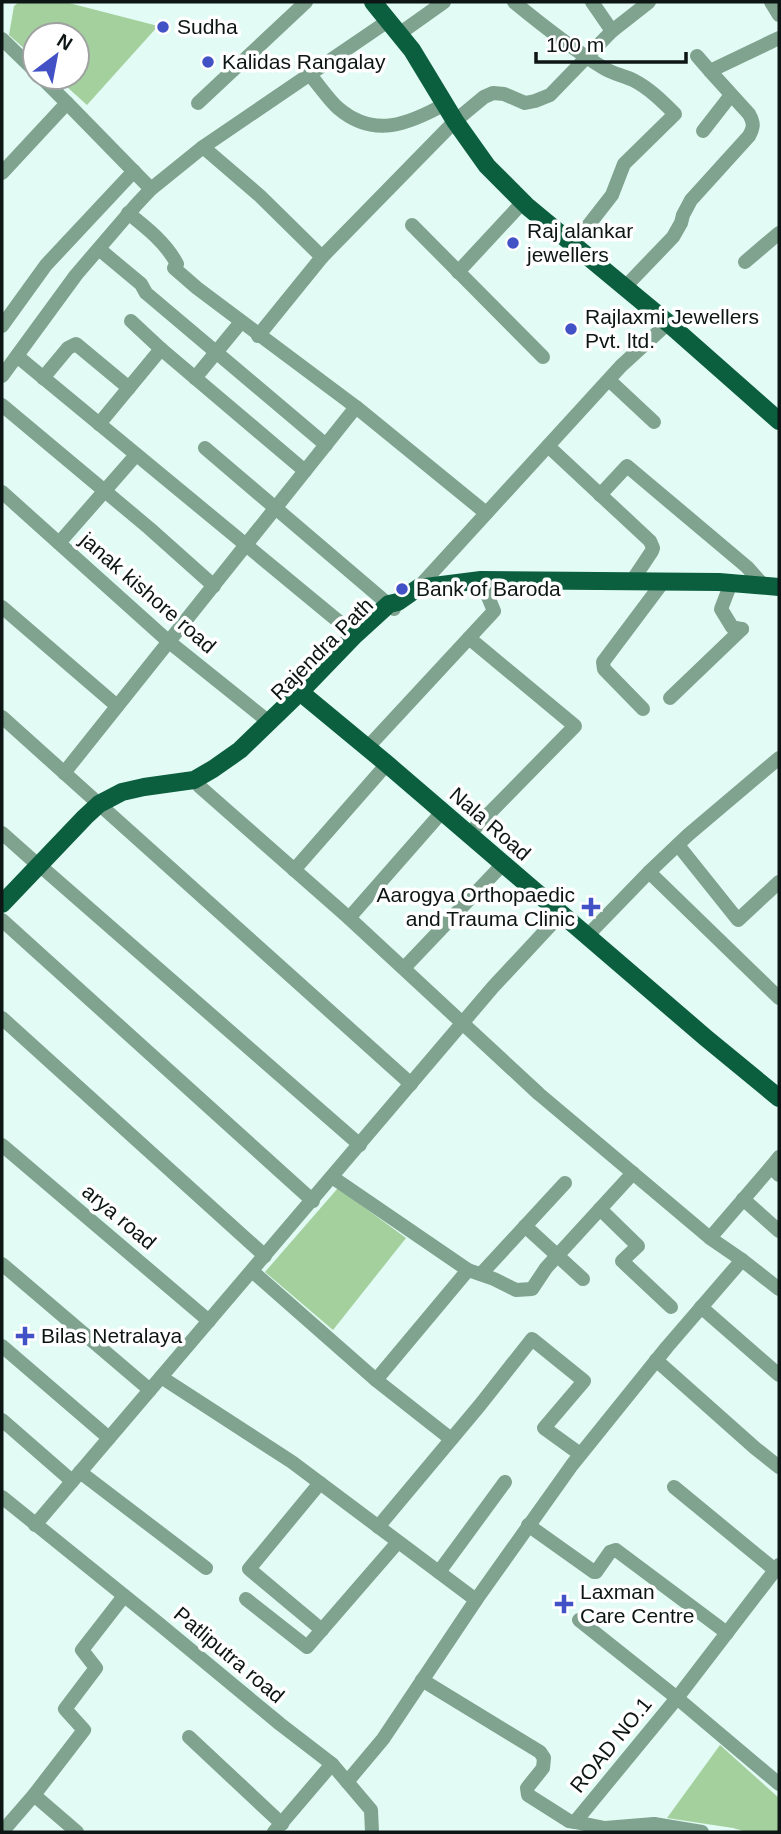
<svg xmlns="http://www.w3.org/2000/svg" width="781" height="1834" font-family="Helvetica,sans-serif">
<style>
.green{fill:#a3d09c}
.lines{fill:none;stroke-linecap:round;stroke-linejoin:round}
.minor{stroke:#7fa38f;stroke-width:14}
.major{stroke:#0b5f3e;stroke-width:18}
.poi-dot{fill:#4251c5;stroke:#fff;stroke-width:2.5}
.labels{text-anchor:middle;stroke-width:7;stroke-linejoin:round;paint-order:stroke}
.poi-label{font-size:21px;fill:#0d1614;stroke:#fff;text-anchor:start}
.street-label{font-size:21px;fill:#0d1614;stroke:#fff}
</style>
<rect width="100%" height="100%" fill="#e3fbf5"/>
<g class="green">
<polygon points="19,2 65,2 158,26 87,105 56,77 77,77 77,35 35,35 35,58 9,35 14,6"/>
<polygon points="338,1188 406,1238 333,1330 265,1272"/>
<polygon points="720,1745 779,1798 779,1832 747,1832 733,1828 667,1818"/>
</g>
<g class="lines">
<g class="minor">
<path d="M514 2C542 25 571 48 602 67 612 74 623 75 633 80 649 88 662 101 675 114L624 164 612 195 573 245"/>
<polyline points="592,2 612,31"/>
<polyline points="771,2 779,15"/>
<polyline points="399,34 444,2"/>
<polyline points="2,39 35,71"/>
<polyline points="697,56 710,71"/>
<path d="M310 75C319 85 328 99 338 108 374 139 409 124 445 104"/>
<polyline points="41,77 67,103"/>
<polyline points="198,103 306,2"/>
<polyline points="703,131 731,95"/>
<polyline points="203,147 260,196 322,257"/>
<polyline points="2,173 67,103 151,189"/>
<path d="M128 213C147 228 166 243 177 264L174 268 197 288 356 407"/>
<polyline points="412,225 543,357"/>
<polyline points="99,249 141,284 146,293 326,445"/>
<polyline points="745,262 779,233"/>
<polyline points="458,272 523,202"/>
<path d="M625 287 673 237 681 223 683 215 691 200 749 136C754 127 754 123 749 114L710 71 779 38"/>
<polyline points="131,321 161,349 305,471"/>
<polyline points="2,326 46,265 134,171"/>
<polyline points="258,336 322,257 455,121 484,97 493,93 504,94 525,103 535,101 550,95 612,31 649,2"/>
<polyline points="17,356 355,635"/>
<polyline points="2,376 76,275 136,205 151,189 203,147 388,21"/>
<polyline points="43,378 68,348 76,344 129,388"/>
<polyline points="195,378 241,322"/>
<polyline points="609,380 654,422"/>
<polyline points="2,405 149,528 214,586"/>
<polyline points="99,424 161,349"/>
<polyline points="548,446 650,541 653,548 652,551 632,581"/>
<polyline points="205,448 394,609"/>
<polyline points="2,492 168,641 269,722"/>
<polyline points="600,495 627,466 747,567 764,586"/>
<polyline points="59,543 136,455"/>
<polyline points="731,583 721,609 732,627 742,629"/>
<polyline points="418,588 621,366 668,323"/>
<polyline points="2,607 117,706"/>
<polyline points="670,698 742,629"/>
<polyline points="643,709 604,669 603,662 663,582"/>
<polyline points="2,717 411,1084"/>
<polyline points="367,748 494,611 481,580"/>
<polyline points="64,773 356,407 486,513"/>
<polyline points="2,833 38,865"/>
<polyline points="468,835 575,726 469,638"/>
<polyline points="678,845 738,920 779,882"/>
<polyline points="45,870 360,1145"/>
<polyline points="294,870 387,764"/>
<polyline points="649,872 779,998"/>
<polyline points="349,918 442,812"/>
<polyline points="2,920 313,1201"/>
<polyline points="587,936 649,872 688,835 779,758"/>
<polyline points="404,968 503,864"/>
<polyline points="2,1018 265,1256"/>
<polyline points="2,1145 209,1321"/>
<polyline points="779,1157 771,1167 779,1175"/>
<polyline points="743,1199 779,1231"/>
<polyline points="600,1209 638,1246 622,1261 671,1307"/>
<polyline points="525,1226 583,1279"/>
<polyline points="710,1238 771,1167"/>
<polyline points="742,1260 779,1289"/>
<polyline points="2,1264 150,1390"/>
<polyline points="468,1270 494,1279 516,1290 532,1289 546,1268 633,1173"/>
<polyline points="252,1271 376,1380 468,1270 332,1177"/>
<polyline points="481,1274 565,1183"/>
<polyline points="701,1307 779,1375"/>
<polyline points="2,1346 109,1438"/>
<polyline points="656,1360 755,1448 779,1467"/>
<polyline points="161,1377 292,1462 476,1600 572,1465 667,1347 742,1260 710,1238 539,1094 349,918 199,786"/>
<polyline points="376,1380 451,1439"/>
<polyline points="2,1420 72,1481"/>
<polyline points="80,1472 206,1568"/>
<polyline points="320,1483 249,1569 322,1630"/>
<polyline points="674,1487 775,1570"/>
<polyline points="2,1497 158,1623 280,1724 332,1764 371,1810 372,1832"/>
<polyline points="35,1525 493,987 561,914"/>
<polyline points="528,1525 594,1572 596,1572 610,1552 616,1550 727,1633"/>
<polyline points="378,1527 480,1405 532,1339 584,1381 544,1428 580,1454"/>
<polyline points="439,1572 505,1482"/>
<polyline points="246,1599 307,1647 398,1542"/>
<polyline points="579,1620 677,1698 779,1565"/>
<polyline points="422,1680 540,1752 544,1758 543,1768 527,1788 528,1795 569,1821 575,1822"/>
<polyline points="189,1737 282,1824"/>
<polyline points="347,1782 383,1739 476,1600"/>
<polyline points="34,1795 84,1730 65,1709 96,1668 82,1650 124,1596"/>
<polyline points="654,1824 605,1828 575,1822 677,1698 779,1784"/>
<polyline points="2,1832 34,1795 77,1832"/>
<polyline points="274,1832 332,1764"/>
<polyline points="652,1832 654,1824 702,1832"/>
</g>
<g class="major">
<polyline points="373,2 412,50 455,121 487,166 528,207 668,323 779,421"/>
<polyline points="300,692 387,764 706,1038 779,1098"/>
<polyline points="2,904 85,817 99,804 122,792 144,787 194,780 213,769 240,750 300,692 355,635 389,604 398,602 418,588 481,580 719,582 779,587"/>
</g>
</g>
<g class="poi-dot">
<circle cx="163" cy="27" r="7"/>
<circle cx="208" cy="62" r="7"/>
<circle cx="513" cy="243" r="7"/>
<circle cx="571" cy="329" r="7"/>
<circle cx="402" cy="589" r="7"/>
<path d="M587.5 896.5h7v7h7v7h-7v7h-7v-7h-7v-7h7z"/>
<path d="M21.5 1325.5h7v7h7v7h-7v7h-7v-7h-7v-7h7z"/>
<path d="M560.5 1593.5h7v7h7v7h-7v7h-7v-7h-7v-7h7z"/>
</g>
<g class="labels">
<g class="poi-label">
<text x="177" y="34">Sudha</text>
<text x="222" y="69">Kalidas Rangalay</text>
<text x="527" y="238">Raj alankar<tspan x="527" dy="24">jewellers</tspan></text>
<text x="585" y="324">Rajlaxmi Jewellers<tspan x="585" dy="24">Pvt. ltd.</tspan></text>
<text x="416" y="596">Bank of Baroda</text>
<text x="575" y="902" text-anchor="end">Aarogya Orthopaedic<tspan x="575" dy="24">and Trauma Clinic</tspan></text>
<text x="41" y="1343">Bilas Netralaya</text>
<text x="580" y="1599">Laxman<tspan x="580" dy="24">Care Centre</tspan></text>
</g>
<g class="street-label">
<text transform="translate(148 593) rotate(41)" y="7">janak kishore road</text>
<text transform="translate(322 649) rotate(-45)" y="7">Rajendra Path</text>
<text transform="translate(490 824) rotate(41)" y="7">Nala Road</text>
<text transform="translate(119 1217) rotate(40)" y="7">arya road</text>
<text transform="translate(229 1655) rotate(40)" y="7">Patliputra road</text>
<text transform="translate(611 1745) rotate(-51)" y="7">ROAD NO.1</text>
</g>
</g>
<rect width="781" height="1834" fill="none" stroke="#0d1614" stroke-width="7"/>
<g transform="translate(56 56) rotate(32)"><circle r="33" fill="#ffffff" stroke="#9ea2a1" stroke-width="2"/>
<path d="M0-5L12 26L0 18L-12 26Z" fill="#4251c5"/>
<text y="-10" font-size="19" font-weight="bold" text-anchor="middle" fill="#0d1614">N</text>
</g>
<path d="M536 52v10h150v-10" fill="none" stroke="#0d1614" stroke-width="3.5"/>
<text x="546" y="52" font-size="21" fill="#0d1614" stroke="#ffffff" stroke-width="5" paint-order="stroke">100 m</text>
</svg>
